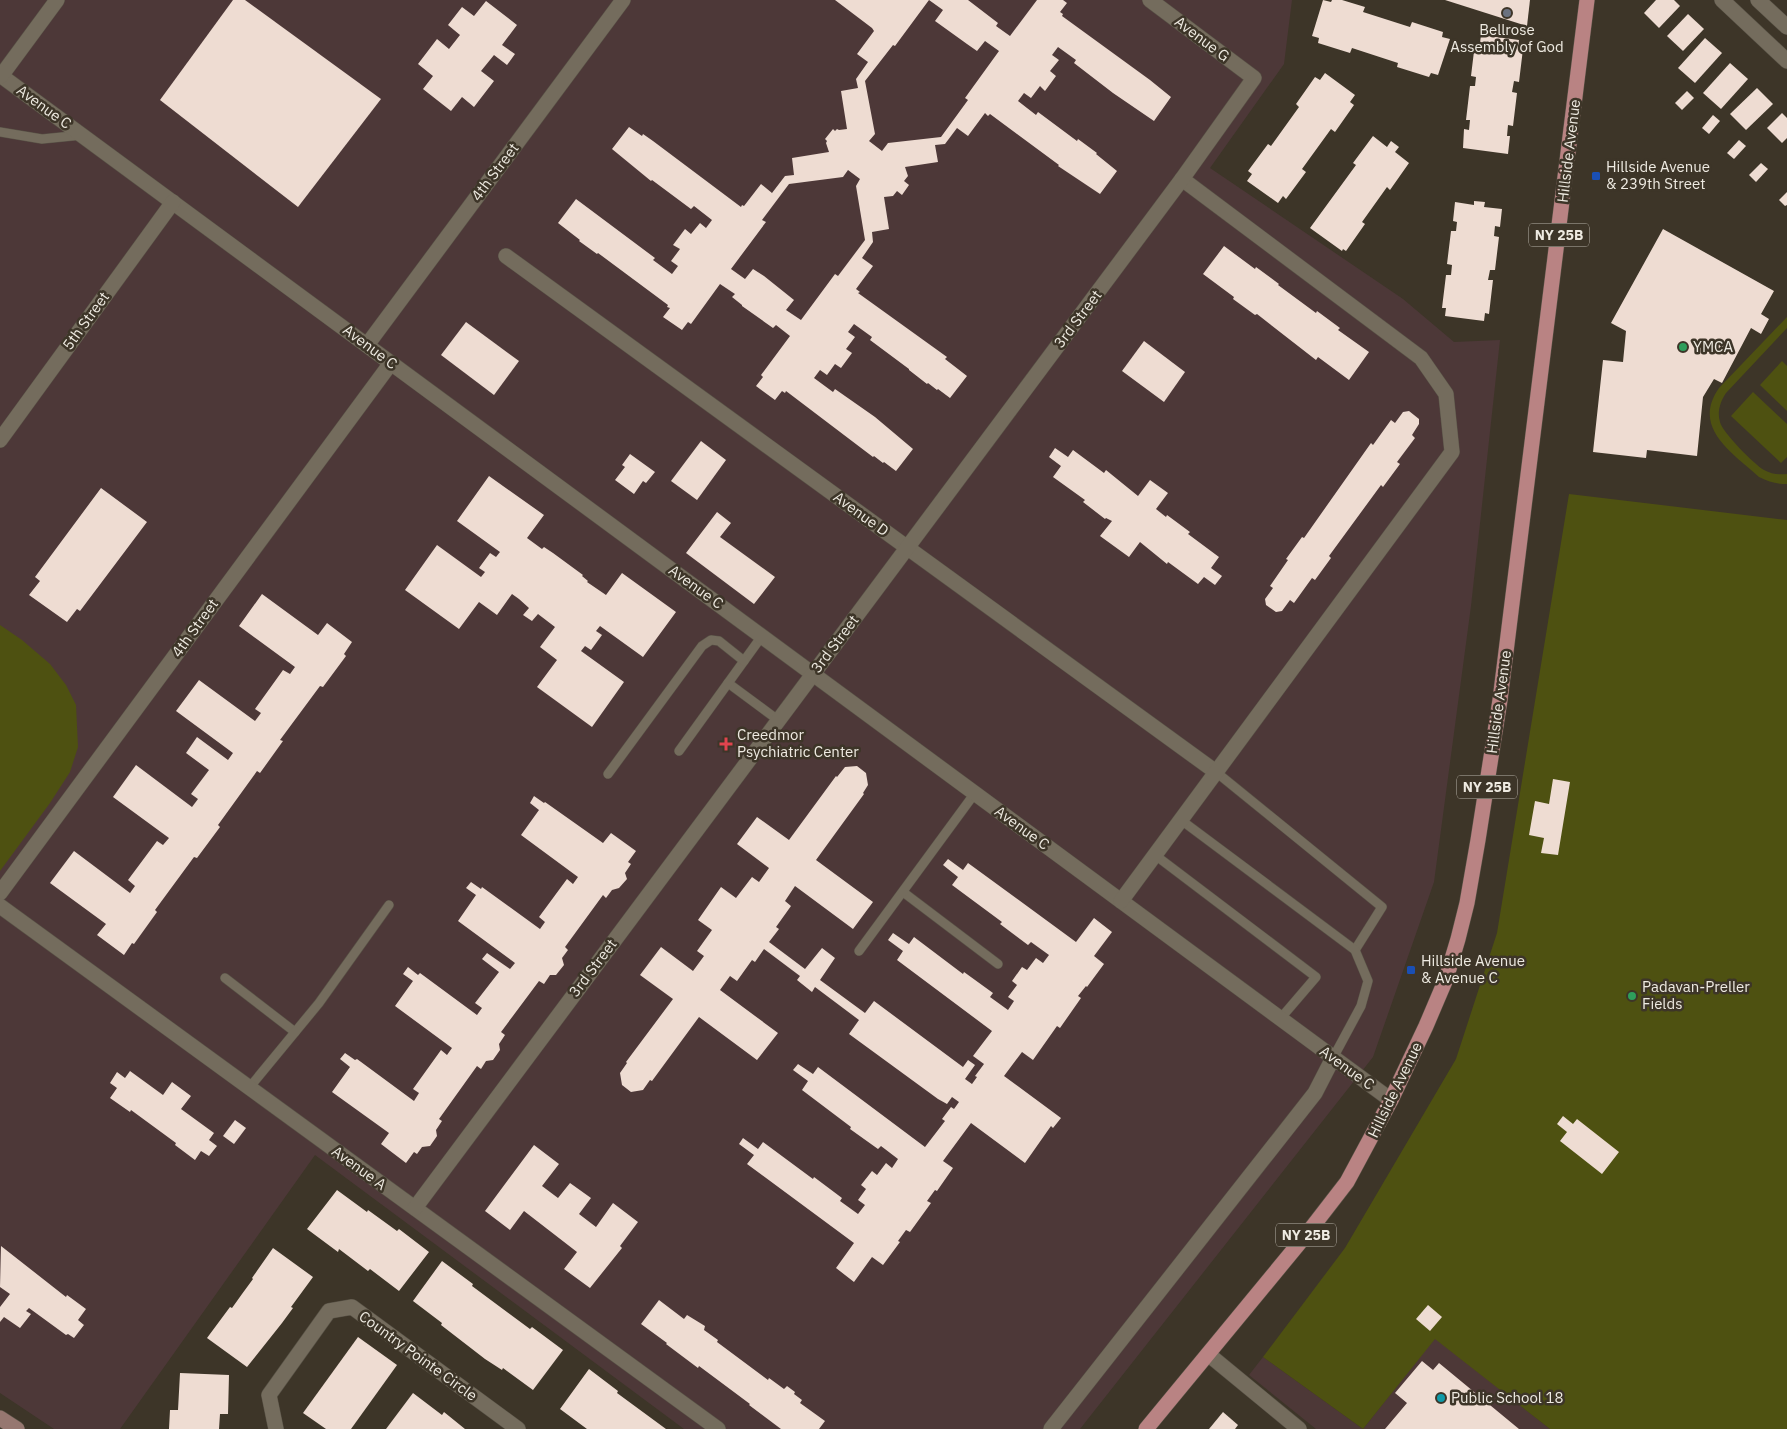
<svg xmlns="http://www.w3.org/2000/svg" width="1787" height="1429" font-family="'IBM Plex Sans',sans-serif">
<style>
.education{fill:#4d3837}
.medical{fill:#4d3838}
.green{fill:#4e5111}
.building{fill:#eedcd2;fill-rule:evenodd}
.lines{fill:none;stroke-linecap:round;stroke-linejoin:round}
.lane-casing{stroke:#585246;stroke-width:10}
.street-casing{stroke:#585246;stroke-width:16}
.secondary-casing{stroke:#585246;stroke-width:16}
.primary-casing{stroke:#585246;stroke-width:16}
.lane{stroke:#746c5d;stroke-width:9}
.street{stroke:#746c5d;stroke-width:15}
.secondary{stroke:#967770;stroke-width:15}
.primary{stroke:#b98383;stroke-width:15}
.worship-dot{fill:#6b7280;stroke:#3d3528;stroke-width:2}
.transit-dot{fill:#1a4fb4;stroke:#3d3528;stroke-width:2}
.leisure-dot{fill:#2e9e5b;stroke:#3d3528;stroke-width:2}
.health-dot{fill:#e0444e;stroke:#3d3528;stroke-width:2}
.culture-dot{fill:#0f9aa8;stroke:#3d3528;stroke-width:2}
.labels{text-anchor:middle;stroke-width:5;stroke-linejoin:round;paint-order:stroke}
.shield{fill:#3d3528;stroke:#b9b4aa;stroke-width:1}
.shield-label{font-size:14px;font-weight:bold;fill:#eeeae1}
.poi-label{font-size:15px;fill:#eeeae1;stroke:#3d3528;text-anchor:start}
.street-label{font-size:15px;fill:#eeeae1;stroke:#3d3528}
</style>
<rect width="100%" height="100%" fill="#3d3528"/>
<polygon class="education" points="1435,1338 1550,1429 1316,1429 1249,1375 1263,1357 1363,1429"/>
<polygon class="medical" points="0,0 1292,0 1284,64 1210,168 1403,299 1454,342 1500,340 1471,606 1434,882 1373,1057 1080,1429 684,1429 315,1155 120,1429 54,1429 0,1393"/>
<g class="green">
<path d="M1787 317V328L1726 393C1720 402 1717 412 1720 422 1722 432 1755 465 1764 470 1771 474 1779 475 1787 474V484C1776 484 1769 482 1759 477 1733 453 1691 428 1719 388Z"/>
<polygon points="1782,361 1787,366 1787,411 1760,385"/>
<polygon points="1753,392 1787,424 1787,457 1781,463 1731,416"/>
<polygon points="1569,494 1787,520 1787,1429 1550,1429 1435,1339 1363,1429 1263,1357 1345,1248 1456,1059 1497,933"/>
<polygon points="0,625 22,640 50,664 66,685 76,705 78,747 70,772 50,803 0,871"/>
</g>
<g class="building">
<polygon points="233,0 245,0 381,99 298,207 160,100"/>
<path d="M835 0H929L895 46 893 45 865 81 875 134 869 141 882 151 888 143 941 137 968 100 965 98 999 51 985 41 977 51 967 44 935 21 943 10 929 0H968L998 23 996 26 1010 36 1037 0H1063L1067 3 1060 12 1063 14 1062 16 1150 80 1171 97 1154 121 1113 93 1074 63 1076 60 1058 47 1052 55 1059 60 1050 71 1056 76 1045 91 1040 86 1031 98 1024 93 1018 101 1036 115 1038 112 1077 141 1078 139 1097 153 1096 154 1117 171 1100 194 1058 166 1059 165 990 114 988 116 985 113 968 136 957 128 945 144 935 145 938 162 905 167 908 176 904 181 909 185 902 195 897 191 893 196 884 197 889 229 872 232 873 242 862 258 873 266 856 289 860 292 858 293 947 357 945 359 967 376 950 398 938 389 937 390 928 383 927 384 909 370V369L870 340 872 337 854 324 848 332 855 337 846 349 852 353 841 368 835 364 827 375 820 370 814 378 833 392 835 389 875 417 913 449 896 471 884 462 883 463 874 456 873 457 786 391 785 393 782 391 775 400 756 386 763 377 761 375 790 336 776 325 773 328 742 306V305L732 297 735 294 720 284 691 324 688 322 682 330 663 317 670 308 667 307 668 305 598 253 597 254 579 241 580 240 558 223 576 199 655 258 653 260 672 274 678 266 671 261 680 249 673 245 685 229 691 234 700 223 706 228 712 220 694 206 691 209 652 180 651 181 612 149 629 127 642 136 643 134 653 141 741 207 742 205 744 206 761 184 772 193 785 176 794 175 792 158 829 152 826 143 827 141 825 139 833 129 835 131 837 129 839 130 847 129 841 91 858 88 856 79 868 62 857 54 874 31 872 28ZM848 170 860 179 856 186 865 240 838 276 835 274 801 320 786 310 794 300 764 276 753 269 745 279 731 269 766 222 762 220 789 184 843 177Z"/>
<polygon points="1323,0 1331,2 1332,0 1342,0 1365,7 1363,12 1410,27 1412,22 1443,32 1442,37 1450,39 1438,75 1431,73 1429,77 1397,67 1398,63 1352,48 1350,53 1318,43 1319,38 1312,36"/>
<polygon points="1445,0 1530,0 1527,26"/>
<polygon points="1656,0 1674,0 1680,6 1659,28 1644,13"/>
<polygon points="486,1 517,25 502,45 515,54 507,65 494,55 481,71 494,81 474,107 462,97 451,111 423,89 433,76 418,64 437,39 449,49 460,35 448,25 462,7 474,16"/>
<polygon points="1688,14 1704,29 1683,51 1667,36"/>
<polygon points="1481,35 1519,40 1518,48 1523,49 1519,82 1514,81 1512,92 1517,93 1513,126 1508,125 1507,136 1510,136 1508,154 1463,148 1464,129 1469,130 1470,120 1466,120 1470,86 1475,86 1476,77 1471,76 1475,43 1480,43"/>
<polygon points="1705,38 1722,53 1695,83 1678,68"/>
<polygon points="1730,63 1748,79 1721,109 1703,93"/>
<polygon points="1325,73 1355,95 1350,102 1354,105 1335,132 1331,129 1302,169 1306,172 1286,199 1283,196 1278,203 1247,181 1252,174 1248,171 1268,144 1271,146 1299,107 1296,104 1315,77 1320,80"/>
<polygon points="1757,88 1773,104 1746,130 1730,114"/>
<polygon points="1687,91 1694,98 1682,110 1675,103"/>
<polygon points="1782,113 1787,118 1787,138 1782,143 1767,128"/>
<polygon points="1713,115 1720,121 1709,134 1702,128"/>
<polygon points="1373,136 1387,147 1391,141 1399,147 1395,152 1409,163 1390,190 1387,187 1362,222 1365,224 1346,251 1343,249 1342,251 1310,228 1356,165 1353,163"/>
<polygon points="1739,140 1746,146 1734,159 1727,153"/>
<polygon points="1761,163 1768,169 1756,182 1749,175"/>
<polygon points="1787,192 1787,205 1785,206 1779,200"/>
<polygon points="1474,201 1485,202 1484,207 1502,209 1500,227 1495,226 1494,236 1499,237 1495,270 1490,270 1488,280 1493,280 1489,314 1485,313 1484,321 1445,316 1446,308 1442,308 1446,275 1451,275 1452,265 1447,264 1451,231 1456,231 1457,222 1453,221 1455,202 1474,205"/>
<polygon points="1663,229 1774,291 1761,314 1769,319 1761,334 1751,328 1722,383 1714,379 1703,397 1697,456 1647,450 1646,458 1593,452 1603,360 1623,362 1626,331 1611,323"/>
<polygon points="1224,246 1255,269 1256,267 1279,284 1278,285 1316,313 1317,311 1340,328 1338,330 1369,352 1349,380 1318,357 1316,360 1257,314 1255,315 1233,299 1234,297 1203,274"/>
<polygon points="466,322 519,361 494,395 441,355"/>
<polygon points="1144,341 1185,372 1164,402 1122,371"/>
<polygon points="1409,411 1419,419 1419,424 1412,435 1415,438 1397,462 1400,464 1383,487 1381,485 1329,556 1331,558 1315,580 1312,578 1294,603 1290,600 1282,611 1276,612 1266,605 1265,599 1273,588 1270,586 1288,560 1286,559 1302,537 1304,538 1371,443 1373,445 1391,420 1395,423 1403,412"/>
<polygon points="701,441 726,460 697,500 671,481"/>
<polygon points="1055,448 1068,457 1073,450 1104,473 1106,470 1138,496 1150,480 1168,493 1156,509 1166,517 1167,515 1190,532 1188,534 1219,557 1211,568 1222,576 1215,585 1204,577 1198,584 1168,562 1167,564 1140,542 1129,557 1100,536 1112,521 1106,518 1105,519 1083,502 1085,500 1053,477 1061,466 1049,457"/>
<polygon points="630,454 655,472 646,483 643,481 634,494 615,480 625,467 622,465"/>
<polygon points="489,476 544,515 527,538 542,549 544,547 553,553 583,575 582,576 588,581 587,582 606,595 622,573 676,612 643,657 600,626 596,631 602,635 591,650 585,646 581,651 624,682 592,727 537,687 557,660 540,647 555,627 538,614 532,621 523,615 529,608 519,599 512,594 497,615 479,602 459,629 405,590 437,545 481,577 485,572 479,568 490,553 496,557 500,552 457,521"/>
<polygon points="101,488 147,522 80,611 77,609 67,622 29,595 40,581 35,577"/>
<polygon points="717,512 731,523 720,537 775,577 754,604 686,553"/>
<polygon points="262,594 318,635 327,623 352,642 344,654 346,656 323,687 320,686 280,740 283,741 260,773 257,771 218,825 220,827 197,858 194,857 155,910 157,912 134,944 132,943 124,955 97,935 106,924 50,883 74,851 130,893 135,886 128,880 157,841 163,845 169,838 113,797 136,765 192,807 198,799 191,794 209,770 186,753 197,737 228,760 233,753 176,711 199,680 255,721 261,713 255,709 283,670 290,674 295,667 239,626"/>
<polygon points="857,766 866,773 868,785 863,793 864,794 816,860 873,902 853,929 795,886 785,901 791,906 776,927 779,929 769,942 805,969 822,948 835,958 820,980 865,1013 874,1001 963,1067 968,1060 975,1065 965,1079 972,1084 977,1077 975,1076 984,1064 973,1056 992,1031 897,960 903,951 888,940 893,933 909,944 914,937 963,974 964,972 993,993 990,997 1008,1010 1014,1001 1008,997 1017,985 1012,981 1022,967 1027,970 1036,958 1043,963 1049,955 1031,942 1028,945 1000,924 1002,922 952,885 958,877 943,865 948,859 963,870 968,863 1076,942 1094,918 1112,932 1094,956 1104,964 1087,987 1086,986 1078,996 1081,998 1060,1028 1057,1026 1033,1060 1022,1052 1004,1076 1061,1118 1053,1128 1051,1126 1025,1163 971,1123 943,1161 953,1168 937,1191 935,1190 927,1201 931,1203 910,1232 906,1230 898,1241 900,1242 883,1265 872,1257 854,1282 836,1268 854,1243 747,1164 754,1155 739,1144 743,1138 758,1149 763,1142 813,1179 814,1177 842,1198 840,1201 858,1214 865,1205 858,1200 866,1189 861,1185 872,1171 877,1175 886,1163 892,1168 898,1159 881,1146 878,1149 850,1129 851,1127 802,1090 808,1081 793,1070 798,1064 813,1074 818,1067 925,1147 945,1121 942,1119 951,1107 954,1109 959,1102 952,1097 947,1104 938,1099 849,1034 859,1020 815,987 812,992 797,980 800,976 764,949 755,962 752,960 737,981 730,976 720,990 778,1033 757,1060 699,1017 652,1081 650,1080 643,1090 631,1092 622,1085 620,1073 627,1063 626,1062 673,999 640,975 661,947 693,971 704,956 697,951 712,930 698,920 721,887 736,898 752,877 759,882 769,868 737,844 757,817 789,840 836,776 837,777 845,767"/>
<polygon points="1553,779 1570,782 1558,855 1541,853 1544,838 1529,835 1535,801 1549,804"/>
<polygon points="534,796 544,803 545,802 603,843 611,833 636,851 628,862 631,864 625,873 627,879 619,888 612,890 606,898 603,895 565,947 568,950 562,958 564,965 556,975 550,975 544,984 539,981 501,1032 505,1035 499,1044 500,1050 493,1060 486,1061 481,1069 477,1066 439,1119 442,1121 436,1130 437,1136 430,1146 422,1147 417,1154 414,1152 406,1163 381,1144 389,1133 332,1092 350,1067 340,1059 345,1053 355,1060 357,1059 414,1101 419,1093 413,1089 441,1050 447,1055 452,1048 395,1006 413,981 403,974 408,967 418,975 420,973 477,1015 482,1008 475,1003 499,972 482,959 487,953 510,969 515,963 458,921 476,895 466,888 471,882 481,889 482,887 540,929 545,922 539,917 567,879 573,884 578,877 521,835 539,810 530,803"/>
<polygon points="130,1071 163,1095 172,1082 191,1096 181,1109 214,1133 209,1140 217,1146 209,1156 201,1151 195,1160 175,1145 176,1143 131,1110 130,1112 110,1098 117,1088 110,1083 117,1072 125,1078"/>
<polygon points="1563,1116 1573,1124 1577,1119 1619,1152 1602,1174 1560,1141 1567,1132 1557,1124"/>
<polygon points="235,1120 246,1128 234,1144 223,1136"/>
<polygon points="534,1145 559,1164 542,1186 558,1198 570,1183 591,1198 579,1214 596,1227 613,1203 638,1222 620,1246 622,1248 590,1288 564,1269 577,1252 524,1211 510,1230 485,1211"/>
<polygon points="337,1190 367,1212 368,1210 397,1231 399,1229 429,1252 399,1291 370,1269 368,1271 339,1249 338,1252 307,1229"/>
<polygon points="1,1246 66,1297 67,1295 86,1309 78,1320 84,1325 74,1338 68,1334 66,1335 29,1308 26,1311 31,1314 20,1328 4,1317 0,1322 0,1307 10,1294 0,1287"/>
<polygon points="273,1248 313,1277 291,1307 293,1308 282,1323 247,1367 207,1338 230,1307 232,1308 242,1294 253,1279 252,1278"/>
<polygon points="442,1261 473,1284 472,1286 530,1329 532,1327 563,1350 533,1390 503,1368 502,1370 485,1359 441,1325 442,1323 413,1301"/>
<polygon points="659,1300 684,1319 687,1315 705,1326 704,1330 718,1340 717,1342 768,1380 769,1378 784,1389 787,1386 795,1392 794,1394 802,1400 800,1403 825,1421 819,1429 781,1429 749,1405 750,1404 699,1366 698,1368 666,1344 667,1343 641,1324"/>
<polygon points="1428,1305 1442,1317 1430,1331 1416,1319"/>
<polygon points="358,1337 397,1365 351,1429 326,1429 303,1413"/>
<polygon points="1422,1361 1433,1370 1439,1363 1519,1429 1385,1429 1407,1403 1395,1393"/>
<polygon points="589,1369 618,1391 617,1393 666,1429 587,1429 560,1409"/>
<polygon points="180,1373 229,1375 228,1414 220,1414 219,1429 169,1429 170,1410 178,1410"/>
<polygon points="413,1393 442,1415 444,1412 465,1429 386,1429"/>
<polygon points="1223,1412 1238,1425 1235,1429 1209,1429"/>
</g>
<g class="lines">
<defs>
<g id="lane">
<polyline points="0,132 42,139 82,135"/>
<polyline points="728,683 778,720"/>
<polyline points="679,751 762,636"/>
<polyline points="1216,772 1382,907 1355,950"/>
<polyline points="608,774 702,646 711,640 719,641 744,661"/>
<polyline points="1181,820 1355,950 1368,981 1361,1006 1333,1058"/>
<polyline points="1155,855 1316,977 1280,1019"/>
<polyline points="903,892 998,964"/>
<polyline points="859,951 975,793"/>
<polyline points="225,978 295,1032"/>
<polyline points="249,1088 319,1003 389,905"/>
</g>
<g id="street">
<polyline points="1722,0 1787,61"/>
<polyline points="1758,0 1787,27"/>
<polyline points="0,75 1391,1100"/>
<polyline points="1,76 57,0"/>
<polyline points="506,256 1216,772"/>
<polyline points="367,345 623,0"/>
<polyline points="0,440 173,202"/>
<polyline points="0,893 391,363"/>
<polyline points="1121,901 1452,452 1446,394 1421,358 1182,179"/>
<polyline points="0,906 718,1429"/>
<polyline points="415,1208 1182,179 1254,78 1150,0"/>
<polyline points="1208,1354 1299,1429"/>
<polyline points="276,1429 269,1395 329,1311 352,1307 518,1429"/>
<polyline points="1051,1429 1315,1093 1333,1058"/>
</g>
<polyline id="secondary" points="0,1418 17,1429"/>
<polyline id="primary" points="1146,1429 1306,1235 1347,1182 1391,1100 1426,1026 1446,979 1458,939 1467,903 1478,840 1500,700 1587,0"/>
</defs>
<use href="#lane" class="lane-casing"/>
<use href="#street" class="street-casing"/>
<use href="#secondary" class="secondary-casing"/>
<use href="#primary" class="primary-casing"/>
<use href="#lane" class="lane"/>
<use href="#street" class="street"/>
<use href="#secondary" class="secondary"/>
<use href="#primary" class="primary"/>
</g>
<circle class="worship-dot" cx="1507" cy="13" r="5"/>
<g class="transit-dot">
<rect x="1591" y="171" width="10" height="10" rx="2.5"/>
<rect x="1406" y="965" width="10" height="10" rx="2.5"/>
</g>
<g class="leisure-dot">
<circle cx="1683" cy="347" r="5"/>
<circle cx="1632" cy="996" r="5"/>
</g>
<path class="health-dot" d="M723.5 736.5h5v5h5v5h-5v5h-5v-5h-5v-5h5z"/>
<circle class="culture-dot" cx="1441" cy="1398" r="5"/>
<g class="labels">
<g class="shield">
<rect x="1529" y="223.5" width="60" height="23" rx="4"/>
<rect x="1457" y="775.5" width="60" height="23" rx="4"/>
<rect x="1276" y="1223.5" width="60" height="23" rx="4"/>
</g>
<g class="shield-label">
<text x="1559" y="240">NY 25B</text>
<text x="1487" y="792">NY 25B</text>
<text x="1306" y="1240">NY 25B</text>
</g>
<g class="poi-label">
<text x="1507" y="35" text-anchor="middle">Bellrose<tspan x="1507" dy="17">Assembly of God</tspan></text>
<text x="1606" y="172">Hillside Avenue<tspan x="1606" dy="17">&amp; 239th Street</tspan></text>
<text x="1693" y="352">YMCA</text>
<text x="737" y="740">Creedmor<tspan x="737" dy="17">Psychiatric Center</tspan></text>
<text x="1421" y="966">Hillside Avenue<tspan x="1421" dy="17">&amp; Avenue C</tspan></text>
<text x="1642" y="992">Padavan-Preller<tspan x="1642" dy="17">Fields</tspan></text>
<text x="1451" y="1403">Public School 18</text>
</g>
<g class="street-label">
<text transform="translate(1202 39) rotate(37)" y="5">Avenue G</text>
<text transform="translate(44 107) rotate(36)" y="5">Avenue C</text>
<text transform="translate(1569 151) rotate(-83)" y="5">Hillside Avenue</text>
<text transform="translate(495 172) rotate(-53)" y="5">4th Street</text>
<text transform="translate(1078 319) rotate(-53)" y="5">3rd Street</text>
<text transform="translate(86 321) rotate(-54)" y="5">5th Street</text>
<text transform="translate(370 347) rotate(37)" y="5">Avenue C</text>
<text transform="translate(861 514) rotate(36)" y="5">Avenue D</text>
<text transform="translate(696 587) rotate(36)" y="5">Avenue C</text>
<text transform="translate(195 628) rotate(-54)" y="5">4th Street</text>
<text transform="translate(835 644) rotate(-53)" y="5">3rd Street</text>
<text transform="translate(1499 702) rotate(-82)" y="5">Hillside Avenue</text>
<text transform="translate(1022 828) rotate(36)" y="5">Avenue C</text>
<text transform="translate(593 968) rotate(-53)" y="5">3rd Street</text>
<text transform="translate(1347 1068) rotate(36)" y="5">Avenue C</text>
<text transform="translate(1395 1090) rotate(-64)" y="5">Hillside Avenue</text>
<text transform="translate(359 1168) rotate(36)" y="5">Avenue A</text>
<text transform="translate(418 1356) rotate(36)" y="5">Country Pointe Circle</text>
</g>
</g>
</svg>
